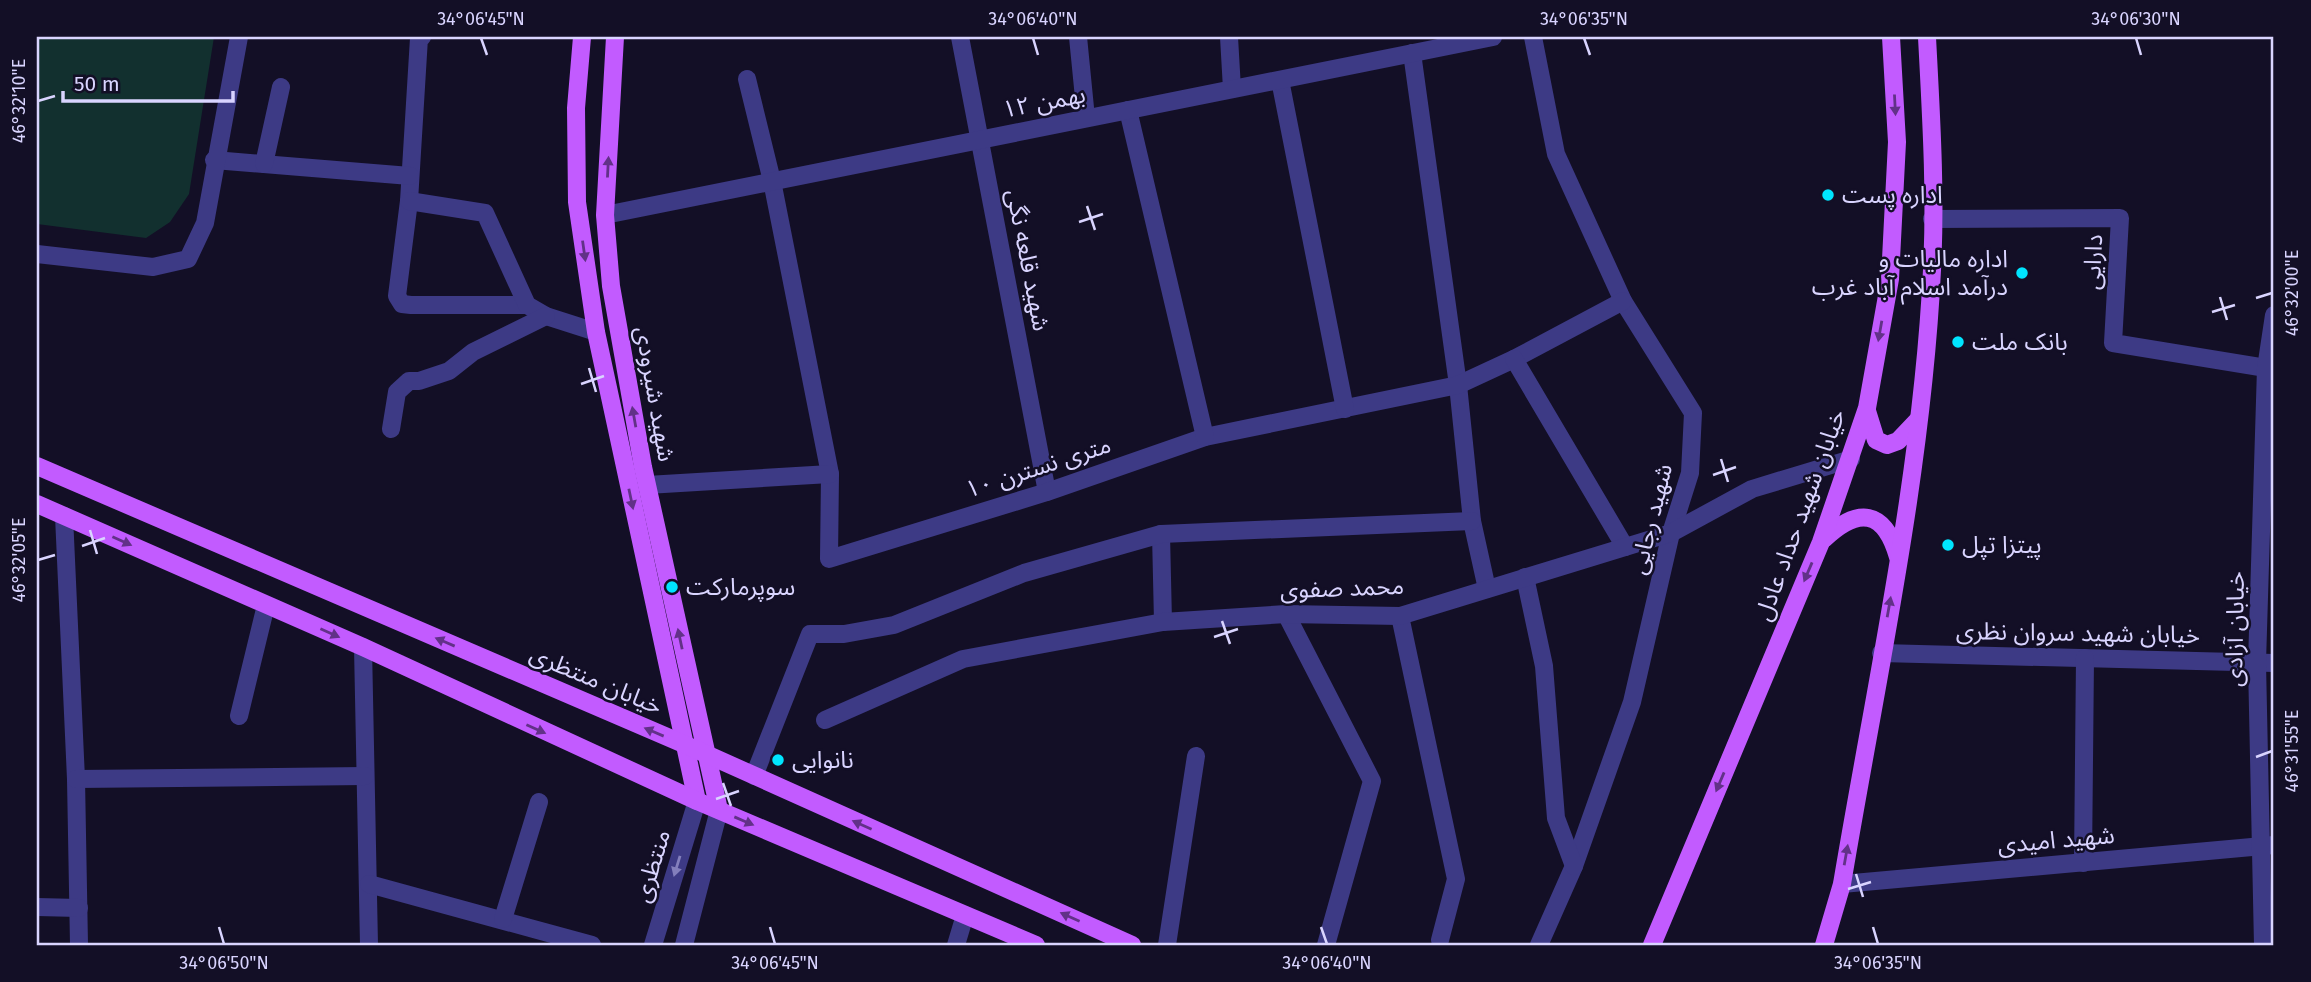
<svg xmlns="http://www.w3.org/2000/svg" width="2311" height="982" font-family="'Fira Sans','Noto Sans Arabic',sans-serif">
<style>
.green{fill:#12302f}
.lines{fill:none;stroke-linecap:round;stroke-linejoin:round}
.minor{stroke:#3d3a85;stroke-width:18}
.major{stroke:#c25bff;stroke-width:18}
.oneway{fill:#623188}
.oneway2{fill:#837fbc}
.ticks{fill:none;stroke:#d9d4ff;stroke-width:2.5}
.poi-dot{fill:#00e5ff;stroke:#130f26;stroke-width:2.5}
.labels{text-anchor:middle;stroke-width:5;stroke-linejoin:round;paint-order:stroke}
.street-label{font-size:24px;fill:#d9d4ff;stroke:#130f26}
.poi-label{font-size:24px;fill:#d9d4ff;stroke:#130f26;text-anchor:start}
.neatline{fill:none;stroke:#d9d4ff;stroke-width:2.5}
.ticks-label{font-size:18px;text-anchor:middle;fill:#d9d4ff}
</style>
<rect width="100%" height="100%" fill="#130f26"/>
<polygon class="green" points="37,37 214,37 189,194 170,222 146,238 37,224"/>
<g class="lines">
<g class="minor">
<polyline points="422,37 419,38 409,201 397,296 402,304 411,305 527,305"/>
<polyline points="960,37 1047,492"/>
<polyline points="1078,37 1086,118"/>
<polyline points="1229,37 1232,89"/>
<polyline points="1533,37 1556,154 1623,301 1693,413 1690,473 1671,533 1632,702 1574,866 1539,945"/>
<polyline points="1412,53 1458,385 1472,521 1487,589"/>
<polyline points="747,79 772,181 830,474 829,559 1047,492 1205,437 1458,385 1514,359 1623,301"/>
<polyline points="1280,80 1345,409"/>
<polyline points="1128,110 1205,437"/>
<polyline points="214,160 410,176"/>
<polyline points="264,164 281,87"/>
<polyline points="409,201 485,213 527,305 546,316 596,332"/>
<polyline points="605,215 1493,37"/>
<polyline points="1932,219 2120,218 2113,343 2266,368"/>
<polyline points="37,254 153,267 188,259 205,223 239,37"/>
<polyline points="1514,359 1625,547"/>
<polyline points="391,429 397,392 409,381 419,381 449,371 473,352 546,316"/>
<polyline points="647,485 830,474"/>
<polyline points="64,516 76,779 79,945"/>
<polyline points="1161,534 1163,622"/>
<polyline points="1525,577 1544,666 1556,818 1574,866"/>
<polyline points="1286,614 1372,781 1326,945"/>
<polyline points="1400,616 1456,879 1440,940"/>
<polyline points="363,647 369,945"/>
<polyline points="1881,653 2274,663"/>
<polyline points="239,716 266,605"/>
<polyline points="825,720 963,659 1163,622 1286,614 1400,616 1671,533 1752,489 1851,459"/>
<polyline points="754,776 810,634 844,634 894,625 1024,573 1161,534 1472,521"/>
<polyline points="76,779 365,776"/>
<polyline points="2083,863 2085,658"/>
<polyline points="369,884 592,945"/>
<polyline points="1842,884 2274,845"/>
<polyline points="37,907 79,908"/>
<polyline points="503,919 539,802"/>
<polyline points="653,945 697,801"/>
<polyline points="684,945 719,810"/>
<polyline points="956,945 965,915"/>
<polyline points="1167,945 1196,756"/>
<polyline points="2263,945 2257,663 2266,368 2274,315"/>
</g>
<g class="major">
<polyline points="582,37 576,108 577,202 596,332 697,801"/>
<polyline points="615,37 605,215 611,286 643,467 719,810"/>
<polyline points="1867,411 1876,440 1887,445 1898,441 1917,421"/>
<polyline points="37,466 686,745 1132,945"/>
<polyline points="37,504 363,647 697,801 1036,945"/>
<path d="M1824 539C1858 507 1884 509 1898 557"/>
<polyline points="1652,945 1821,542 1867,408 1890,279 1897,142 1891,37"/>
<path d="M1824 945 1842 884C1876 681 1922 476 1932 270 1936 192 1931 114 1927 37"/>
</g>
</g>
<defs><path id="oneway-solid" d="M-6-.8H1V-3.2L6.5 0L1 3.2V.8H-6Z" transform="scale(1.75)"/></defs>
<g class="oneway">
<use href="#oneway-solid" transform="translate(1895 105) rotate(87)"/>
<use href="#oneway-solid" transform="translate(608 167) rotate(-87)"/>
<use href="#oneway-solid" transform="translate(584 251) rotate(82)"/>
<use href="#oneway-solid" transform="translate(1880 331) rotate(100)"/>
<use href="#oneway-solid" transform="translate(634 417) rotate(-100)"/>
<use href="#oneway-solid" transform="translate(631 499) rotate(78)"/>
<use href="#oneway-solid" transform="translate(122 541) rotate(24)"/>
<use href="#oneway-solid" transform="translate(1808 572) rotate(113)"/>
<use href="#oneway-solid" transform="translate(1889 607) rotate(-80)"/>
<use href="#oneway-solid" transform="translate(330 633) rotate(24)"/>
<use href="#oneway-solid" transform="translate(680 639) rotate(-102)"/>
<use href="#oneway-solid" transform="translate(445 642) rotate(-157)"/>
<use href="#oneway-solid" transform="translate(536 729) rotate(24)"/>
<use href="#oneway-solid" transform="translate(654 732) rotate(-157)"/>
<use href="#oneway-solid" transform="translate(1720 782) rotate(113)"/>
<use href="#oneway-solid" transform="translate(744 821) rotate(23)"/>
<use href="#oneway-solid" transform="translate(862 825) rotate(-156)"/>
<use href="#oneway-solid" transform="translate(1846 855) rotate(-80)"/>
<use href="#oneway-solid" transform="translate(1070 917) rotate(-156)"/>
</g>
<use class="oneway2" href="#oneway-solid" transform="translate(677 866) rotate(107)"/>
<path class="ticks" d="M481 38 487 55M1033 38 1038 55M1584 38 1590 55M2136 38 2141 55M38 101 55 96M1087 206 1095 230M1079 222 1103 214M2220 297 2227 320M2256 298 2272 293M2212 312 2235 305M589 368 596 392M581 384 604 376M1721 459 1728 482M1713 475 1736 467M90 530 97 554M82 546 105 538M38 560 55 555M1222 621 1230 644M1214 637 1238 629M2256 757 2272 751M723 783 731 806M716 799 739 791M1856 874 1863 897M1848 889 1871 882M219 927 224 944M770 927 775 944M1321 927 1327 944M1873 927 1878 944"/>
<g class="poi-dot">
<circle cx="1828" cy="195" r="7"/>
<circle cx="2022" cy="273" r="7"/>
<circle cx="1958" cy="342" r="7"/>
<circle cx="1948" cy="545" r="7"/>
<circle cx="672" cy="587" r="7"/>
<circle cx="778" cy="760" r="7"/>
</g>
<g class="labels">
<g class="street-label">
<text transform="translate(1044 102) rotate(-11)" y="8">۱۲ بهمن</text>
<text transform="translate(1028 260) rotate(79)" y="8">شهید قلعه نگی</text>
<text transform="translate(2093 262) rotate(-87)" y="8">دارایی</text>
<text transform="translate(655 394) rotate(80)" y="8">شهید شیرودی</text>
<text transform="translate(1038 467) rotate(-18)" y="8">۱۰ متری نسترن</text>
<text transform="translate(1800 515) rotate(-70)" y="8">خیابان شهید حداد عادل</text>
<text transform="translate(1651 519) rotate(-76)" y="8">شهید رجایی</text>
<text transform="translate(1342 588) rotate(-2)" y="8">محمد صفوی</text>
<text transform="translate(2235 629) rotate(-89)" y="8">خیابان آزادی</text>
<text transform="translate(2078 633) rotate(1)" y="8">خیابان شهید سروان نظری</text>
<text transform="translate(596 680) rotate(23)" y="8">خیابان منتظری</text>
<text transform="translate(2056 840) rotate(-5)" y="8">شهید امیدی</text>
<text transform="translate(652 866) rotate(-73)" y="8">منتظری</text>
</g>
<g class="poi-label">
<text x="1842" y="203">اداره پست</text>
<text x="2008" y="267" text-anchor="end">اداره مالیات و<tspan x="2008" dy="28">درآمد اسلام آباد غرب</tspan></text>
<text x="1972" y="350">بانک ملت</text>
<text x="1962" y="553">پیتزا تپل</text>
<text x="686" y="595">سوپرمارکت</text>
<text x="792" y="768">نانوایی</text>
</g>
</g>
<rect width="2311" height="982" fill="none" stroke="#130f26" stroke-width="77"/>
<path d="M63 91v10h170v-10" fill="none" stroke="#d9d4ff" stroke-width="3.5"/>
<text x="74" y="91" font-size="21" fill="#d9d4ff" stroke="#130f26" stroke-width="5" paint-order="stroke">50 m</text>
<rect x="38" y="38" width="2234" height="906" class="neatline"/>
<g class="ticks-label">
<text x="481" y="25">34°06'45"N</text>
<text x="1033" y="25">34°06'40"N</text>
<text x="1584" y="25">34°06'35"N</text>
<text x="2136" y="25">34°06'30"N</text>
<text transform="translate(19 101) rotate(-90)" y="6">46°32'10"E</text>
<text transform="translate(2292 293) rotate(-90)" y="6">46°32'00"E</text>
<text transform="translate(19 560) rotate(-90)" y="6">46°32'05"E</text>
<text transform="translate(2292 751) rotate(-90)" y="6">46°31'55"E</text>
<text x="224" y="969">34°06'50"N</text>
<text x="775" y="969">34°06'45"N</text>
<text x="1327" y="969">34°06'40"N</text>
<text x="1878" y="969">34°06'35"N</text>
</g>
</svg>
